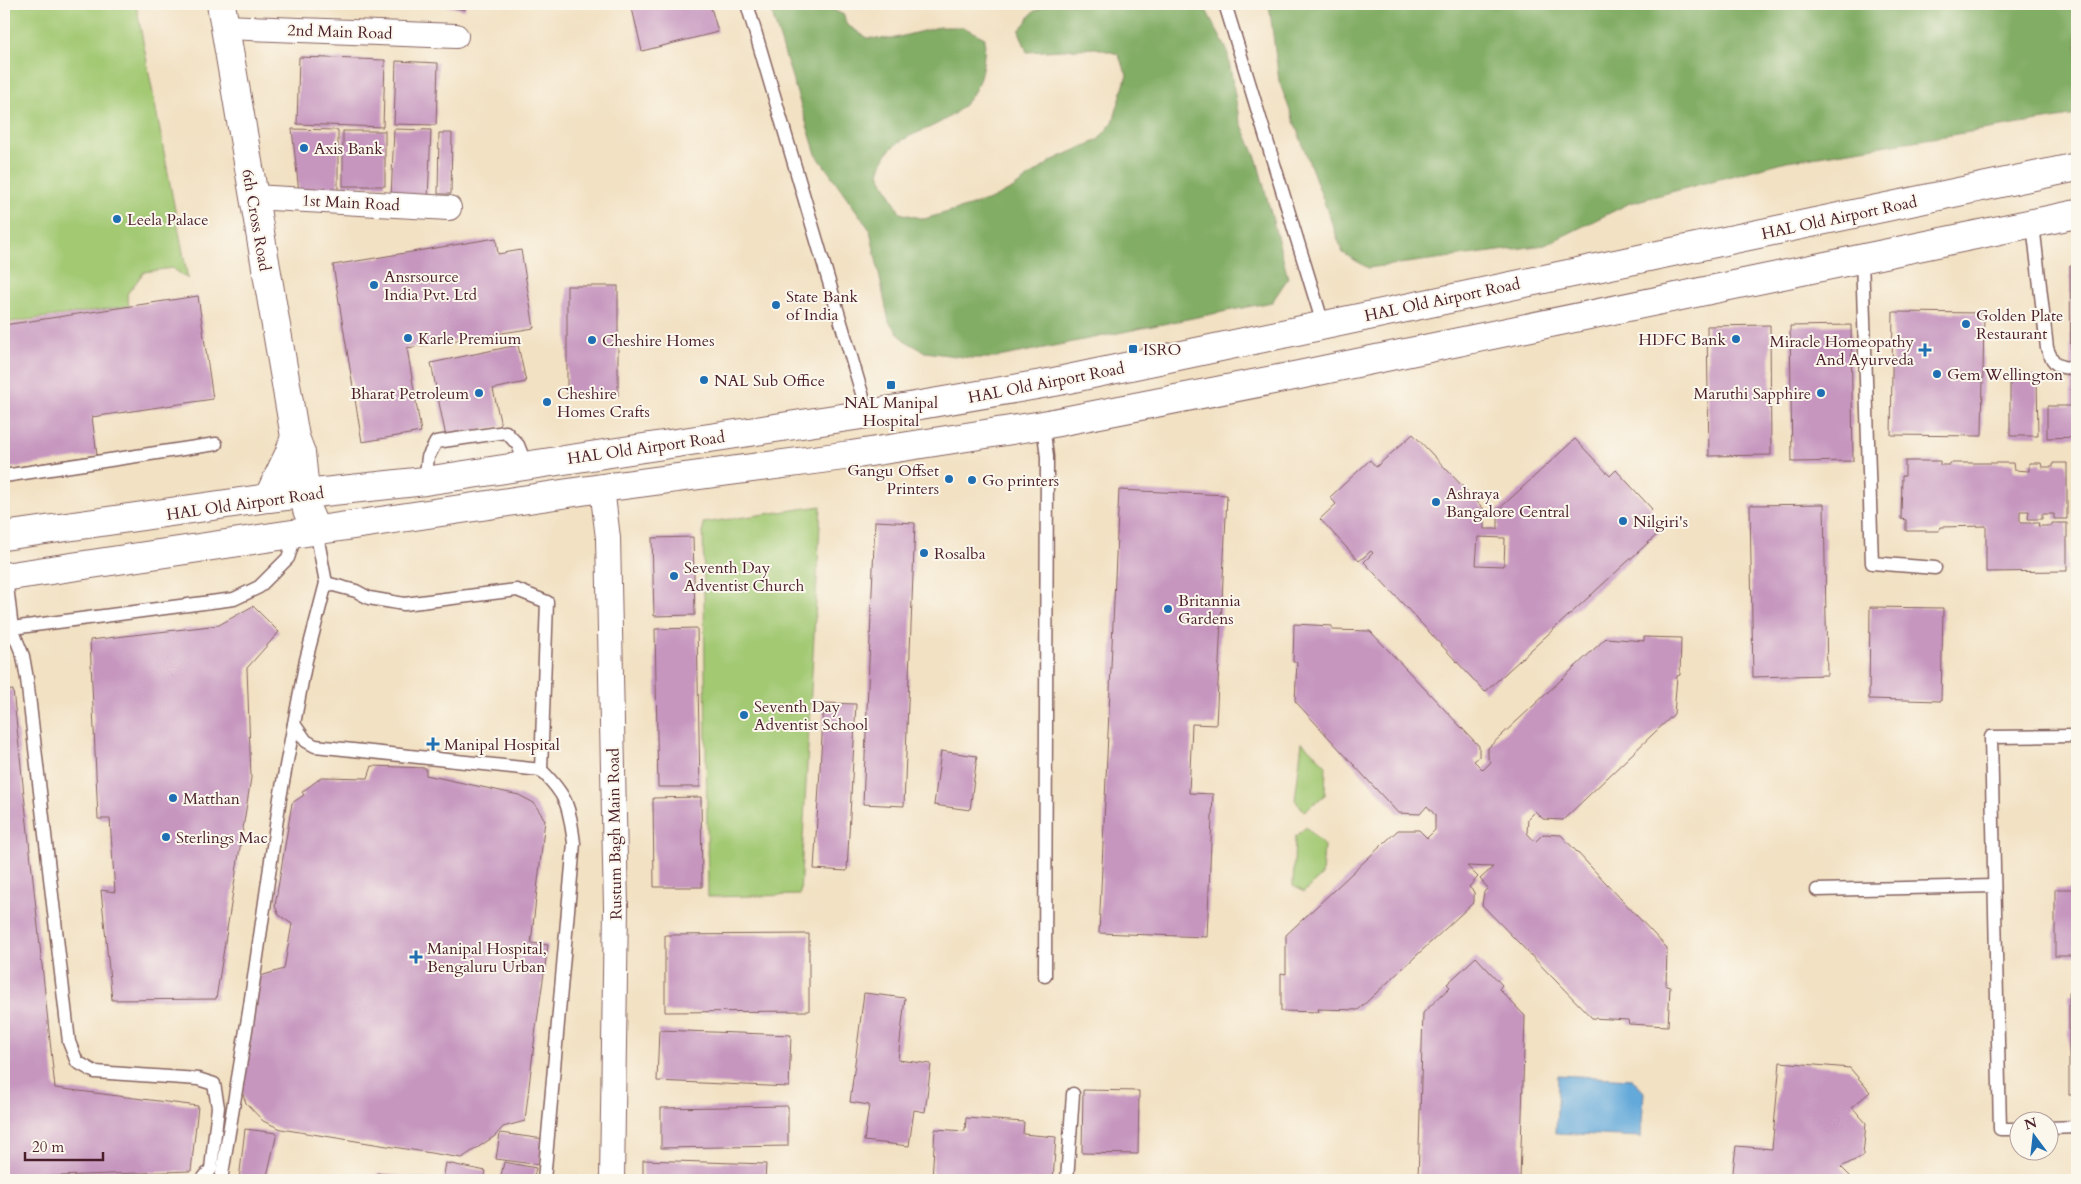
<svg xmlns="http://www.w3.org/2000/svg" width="2081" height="1184" font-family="Cardo,serif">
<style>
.green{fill:#a3c973;stroke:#76744f}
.forest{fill:#82ad65;stroke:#666648}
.water{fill:#64a9da;stroke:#576482}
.building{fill:#c696bf;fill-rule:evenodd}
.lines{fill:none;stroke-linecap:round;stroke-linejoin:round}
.service-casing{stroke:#856360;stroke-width:15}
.minor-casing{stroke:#856360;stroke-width:26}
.tertiary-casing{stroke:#856360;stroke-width:30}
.primary-casing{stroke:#856360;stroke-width:30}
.service{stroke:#fff;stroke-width:12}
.minor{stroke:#fff;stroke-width:24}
.tertiary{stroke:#fff;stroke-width:28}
.primary{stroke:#fff;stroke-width:28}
.poi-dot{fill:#1f6fb2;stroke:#fbf7ec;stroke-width:2}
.labels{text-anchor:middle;stroke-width:4;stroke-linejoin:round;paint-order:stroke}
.street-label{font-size:16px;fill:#4a1f2b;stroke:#fbf7ec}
.poi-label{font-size:16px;fill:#4a1f2b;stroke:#fbf7ec;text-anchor:start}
</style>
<rect width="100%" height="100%" fill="#fbf7ec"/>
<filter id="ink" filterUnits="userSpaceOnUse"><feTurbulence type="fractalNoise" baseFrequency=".02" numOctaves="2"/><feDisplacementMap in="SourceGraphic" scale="10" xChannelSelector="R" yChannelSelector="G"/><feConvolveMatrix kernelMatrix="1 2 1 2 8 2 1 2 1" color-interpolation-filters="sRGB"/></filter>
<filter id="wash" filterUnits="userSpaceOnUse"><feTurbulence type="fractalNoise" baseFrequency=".0096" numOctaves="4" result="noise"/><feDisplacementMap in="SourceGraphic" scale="20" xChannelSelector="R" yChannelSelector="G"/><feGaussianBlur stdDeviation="1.12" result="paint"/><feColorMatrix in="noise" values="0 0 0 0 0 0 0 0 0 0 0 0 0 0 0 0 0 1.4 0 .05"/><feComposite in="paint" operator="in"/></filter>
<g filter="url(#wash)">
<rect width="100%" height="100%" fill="#f2e1c3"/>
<g class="green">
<polygon points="4,4 103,4 110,7 136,4 188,279 172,268 144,272 127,294 129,306 4,323"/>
<polygon points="821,506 800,895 708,897 703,523"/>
<polygon points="1302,742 1326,765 1325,795 1304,811 1295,800"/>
<polygon points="1306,827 1324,846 1322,875 1304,892 1293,886 1295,837"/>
</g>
<g class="forest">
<path d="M769 4H820L844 15 846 24 867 38 891 39 939 27H963L985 38C984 88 971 110 924 130 912 135 897 141 888 152 884 157 881 167 879 173L900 213 924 219 990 200 1012 189 1053 160 1098 140 1113 122 1127 75 1118 54 1096 48 1027 52 1019 31 1033 12 1049 4H1203L1227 50 1239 118 1257 160 1288 278 1272 302 994 358H971L925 352 904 340 889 322 870 230 816 154Z"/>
<polygon points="1269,4 2077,4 2077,115 1787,161 1630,203 1545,245 1368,268 1343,253 1279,81"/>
</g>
<polygon class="water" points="1558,1075 1632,1079 1644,1092 1641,1137 1556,1133"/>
<g id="blocks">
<g class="building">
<polygon points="435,4 466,4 465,10"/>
<polygon points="631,4 710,4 718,32 642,51"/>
<polygon points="299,57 385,60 383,127 297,124"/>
<polygon points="396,61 438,63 436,125 394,124"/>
<polygon points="292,129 338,130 338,192 299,192"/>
<polygon points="394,129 431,130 428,199 391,198"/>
<rect x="343" y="131" width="42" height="55"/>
<polygon points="439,133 452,133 451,194 438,194"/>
<polygon points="496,238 498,254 521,250 534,328 407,348 421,432 362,442 333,265"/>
<polygon points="2070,266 2077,266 2077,437 2047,438 2047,406 2071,406"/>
<rect x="567" y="286" width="51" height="109"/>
<polygon points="198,296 213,399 92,417 97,455 4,469 4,325"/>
<polygon points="1893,312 1984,313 1982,436 1891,435"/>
<polygon points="1770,325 1771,455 1709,456 1707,326"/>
<polygon points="1851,325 1853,461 1792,462 1790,326"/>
<polygon points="518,345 526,382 493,389 501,426 446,437 431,363"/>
<polygon points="2010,376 2037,376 2038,436 2010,436"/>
<path d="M1413 434 1484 509V529H1498V510L1575 439 1610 476 1616 470 1652 509 1646 515 1661 531 1485 692 1364 562 1373 553 1371 551 1359 561 1320 519 1336 504 1330 497 1370 460 1376 467ZM1478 537 1505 538 1504 566 1476 565Z"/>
<polygon points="1905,461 1940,461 1940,465 1950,465 1950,463 2013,463 2014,470 2029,471 2029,463 2041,463 2042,467 2053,467 2053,463 2067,463 2067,519 2054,519 2054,514 2042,514 2042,519 2028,519 2029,511 2020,511 2020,523 2039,523 2038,526 2052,526 2052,523 2067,523 2067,571 1986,572 1986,526 1940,527 1939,531 1906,531 1906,520 1901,519 1902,476 1905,476"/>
<polygon points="2075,461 2077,461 2077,510 2076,510"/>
<polygon points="1119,490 1227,495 1216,725 1192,724 1189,793 1213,794 1207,937 1099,933"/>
<polygon points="1824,504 1827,675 1753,677 1750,505"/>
<polygon points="875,521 915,523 904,806 863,804"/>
<polygon points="693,537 695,615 654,616 652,538"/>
<polygon points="253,606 279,632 247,668 251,778 216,999 112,1000 101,890 115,892 110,819 98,819 90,640 219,625"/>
<polygon points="1870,607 1943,608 1941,701 1869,699"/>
<polygon points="1294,624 1332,626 1332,630 1370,631 1479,746 1479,757 1474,761 1483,770 1491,762 1488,758 1488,748 1606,638 1644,641 1644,637 1681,638 1680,675 1677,676 1674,714 1563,820 1543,819 1535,811 1528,818 1527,833 1535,842 1543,834 1561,835 1667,948 1666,986 1670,987 1668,1026 1629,1024 1628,1020 1592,1018 1482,905 1484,892 1488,888 1480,879 1493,867 1467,866 1478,877 1469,887 1474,892 1474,902 1358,1010 1318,1009 1319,1012 1281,1011 1281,973 1286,974 1286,935 1398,830 1419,830 1427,838 1435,830 1435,815 1427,806 1420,814 1398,813 1295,701 1297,662 1293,662"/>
<polygon points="697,628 700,787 658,787 655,629"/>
<polygon points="13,690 55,1088 198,1106 191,1171 4,1178 4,691"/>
<polygon points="824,703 856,704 847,871 814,869"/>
<polygon points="941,751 977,756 970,810 934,805"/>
<polygon points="372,766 426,768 426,775 519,795 534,803 545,820 531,943 548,945 535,1035 525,1121 503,1127 495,1136 462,1158 281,1129 263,1121 246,1103 239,1083 257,977 284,969 292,924 279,915 275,906 292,803 304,795 302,792 322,777 368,778"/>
<polygon points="701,797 702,887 654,887 653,798"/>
<rect x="2055" y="889" width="22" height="67"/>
<polygon points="809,934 809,1011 665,1012 665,935"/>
<polygon points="1476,957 1502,985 1499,989 1525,1016 1520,1180 1418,1180 1423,1013 1450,987 1447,984"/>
<polygon points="864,993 905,998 898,1060 931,1064 925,1112 914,1110 909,1146 864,1141 869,1105 850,1102"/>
<rect x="2069" y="993" width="8" height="102"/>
<polygon points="659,1030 791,1035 789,1087 657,1081"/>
<polygon points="1780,1062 1850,1068 1870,1092 1852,1107 1866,1123 1863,1156 1841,1167 1854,1180 1732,1180 1736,1146 1772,1149"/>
<polygon points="1083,1090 1139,1091 1138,1154 1082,1153"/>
<polygon points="788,1106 788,1146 661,1148 661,1108"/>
<polygon points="966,1118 1024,1122 1023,1134 1056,1137 1053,1180 932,1180 935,1129 965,1131"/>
<polygon points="245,1129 277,1133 266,1180 239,1180"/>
<polygon points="500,1133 544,1139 540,1165 496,1159"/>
<polygon points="643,1160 766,1164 765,1180 643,1180"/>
<polygon points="504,1162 536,1168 533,1180 500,1180"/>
<polygon points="446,1163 486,1171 484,1180 443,1180"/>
<polygon points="377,1173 428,1179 428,1180 377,1180"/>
</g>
</g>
</g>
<g filter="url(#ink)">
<use href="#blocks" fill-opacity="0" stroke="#856360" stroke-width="1"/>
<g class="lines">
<defs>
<g id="service">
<polyline points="747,4 868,414"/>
<polyline points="1225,4 1323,324"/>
<path d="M2033 224 2047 348C2053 365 2059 369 2077 368"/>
<polyline points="1862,258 1872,563 1935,568"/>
<polyline points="1043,425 1047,457 1045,976"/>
<polyline points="4,476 216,444"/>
<polyline points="425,481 428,457 436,442 506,432 518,445 526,465"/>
<polyline points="6,577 12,629 23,656 27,679 69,1042 77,1062 95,1072 198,1079 214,1084 218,1107 211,1169 202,1180"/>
<polyline points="4,629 234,599 259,587 288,558 296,534"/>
<polyline points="294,724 306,741 315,746 541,770 547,602 517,590 404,604 369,598 356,591 326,583"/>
<path d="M541 770C568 797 569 806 574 843L544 1180"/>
<polyline points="1817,890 1994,886"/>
<polyline points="2048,1128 2077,1127"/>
<polyline points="2018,1129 2000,1129 1991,737 2077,736"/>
<polyline points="221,1180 249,1012 280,798 306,660 326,583 316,530"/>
<polyline points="1067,1180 1073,1094"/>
</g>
<g id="minor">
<polyline points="225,27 456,36"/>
<polyline points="253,197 449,208"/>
<polyline points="602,488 608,538 616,907 612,1180"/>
</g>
<g id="tertiary">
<polyline points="221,4 295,437 301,453 307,510 316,530"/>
<polyline points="268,498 289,454 295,437"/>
</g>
<g id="primary">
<polyline points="4,536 268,498 425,481 868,414 1054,382 2077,167"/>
<polyline points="4,577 602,488 851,455 1043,425 1299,375 2077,214"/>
</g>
</defs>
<use href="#service" class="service-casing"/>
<use href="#minor" class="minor-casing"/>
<use href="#tertiary" class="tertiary-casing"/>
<use href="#primary" class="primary-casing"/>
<use href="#service" class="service"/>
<use href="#minor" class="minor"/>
<use href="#tertiary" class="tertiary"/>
<use href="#primary" class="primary"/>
</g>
</g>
<g class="poi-dot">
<circle cx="304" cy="148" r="5"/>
<circle cx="117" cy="219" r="5"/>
<circle cx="374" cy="285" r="5"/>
<circle cx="776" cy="305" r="5"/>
<circle cx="1966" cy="324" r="5"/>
<circle cx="408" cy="338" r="5"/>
<circle cx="1736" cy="339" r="5"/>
<circle cx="592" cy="340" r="5"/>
<rect x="1128" y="344" width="10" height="10" rx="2.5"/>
<path d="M1922.5 342.5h5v5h5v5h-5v5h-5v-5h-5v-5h5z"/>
<circle cx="1937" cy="374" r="5"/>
<circle cx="704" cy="380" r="5"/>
<rect x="886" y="380" width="10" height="10" rx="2.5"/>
<circle cx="479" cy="393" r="5"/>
<circle cx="1821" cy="393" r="5"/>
<circle cx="547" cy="402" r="5"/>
<circle cx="949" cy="479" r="5"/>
<circle cx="972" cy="480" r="5"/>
<circle cx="1436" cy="502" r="5"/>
<circle cx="1623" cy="521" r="5"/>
<circle cx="924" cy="553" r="5"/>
<circle cx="674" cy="576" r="5"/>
<circle cx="1168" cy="609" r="5"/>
<circle cx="744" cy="715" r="5"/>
<path d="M430.5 736.5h5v5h5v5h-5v5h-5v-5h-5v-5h5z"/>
<circle cx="173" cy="798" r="5"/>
<circle cx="166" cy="837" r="5"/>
<path d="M413.5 949.5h5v5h5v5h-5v5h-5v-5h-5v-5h5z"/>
</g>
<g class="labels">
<g class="street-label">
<text transform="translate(340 31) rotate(2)" y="6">2nd Main Road</text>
<text transform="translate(351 202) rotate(3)" y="6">1st Main Road</text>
<text transform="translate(1839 217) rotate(-12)" y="6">HAL Old Airport Road</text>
<text transform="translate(257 220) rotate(80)" y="6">6th Cross Road</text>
<text transform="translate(1442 299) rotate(-12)" y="6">HAL Old Airport Road</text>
<text transform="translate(1046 382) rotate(-11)" y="6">HAL Old Airport Road</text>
<text transform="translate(646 447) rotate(-8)" y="6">HAL Old Airport Road</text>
<text transform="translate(245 503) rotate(-8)" y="6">HAL Old Airport Road</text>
<text transform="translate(614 834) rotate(-91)" y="6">Rustum Bagh Main Road</text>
</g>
<g class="poi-label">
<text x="314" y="154">Axis Bank</text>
<text x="127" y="225">Leela Palace</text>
<text x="384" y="282">Ansrsource<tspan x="384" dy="18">India Pvt. Ltd</tspan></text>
<text x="786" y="302">State Bank<tspan x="786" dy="18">of India</tspan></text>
<text x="1976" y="321">Golden Plate<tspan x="1976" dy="18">Restaurant</tspan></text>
<text x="418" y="344">Karle Premium</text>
<text x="1726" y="345" text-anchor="end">HDFC Bank</text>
<text x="602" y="346">Cheshire Homes</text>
<text x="1914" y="347" text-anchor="end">Miracle Homeopathy<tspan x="1914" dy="18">And Ayurveda</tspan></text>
<text x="1143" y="355">ISRO</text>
<text x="1947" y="380">Gem Wellington</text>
<text x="714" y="386">NAL Sub Office</text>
<text x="469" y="399" text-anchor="end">Bharat Petroleum</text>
<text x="557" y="399">Cheshire<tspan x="557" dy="18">Homes Crafts</tspan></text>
<text x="1811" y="399" text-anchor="end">Maruthi Sapphire</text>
<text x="891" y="408" text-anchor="middle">NAL Manipal<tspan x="891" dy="18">Hospital</tspan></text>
<text x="939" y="476" text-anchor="end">Gangu Offset<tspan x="939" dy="18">Printers</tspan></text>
<text x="982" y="486">Go printers</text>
<text x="1446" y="499">Ashraya<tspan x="1446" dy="18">Bangalore Central</tspan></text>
<text x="1633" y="527">Nilgiri's</text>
<text x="934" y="559">Rosalba</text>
<text x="684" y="573">Seventh Day<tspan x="684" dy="18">Adventist Church</tspan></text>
<text x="1178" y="606">Britannia<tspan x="1178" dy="18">Gardens</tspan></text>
<text x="754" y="712">Seventh Day<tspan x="754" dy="18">Adventist School</tspan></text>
<text x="444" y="750">Manipal Hospital</text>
<text x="183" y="804">Matthan</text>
<text x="176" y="843">Sterlings Mac</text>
<text x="427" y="954">Manipal Hospital,<tspan x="427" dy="18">Bengaluru Urban</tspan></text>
</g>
</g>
<rect width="2081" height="1184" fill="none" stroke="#fbf7ec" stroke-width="20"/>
<g transform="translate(2034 1136) rotate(345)"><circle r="24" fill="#fbf7ec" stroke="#b4a19f"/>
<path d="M0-4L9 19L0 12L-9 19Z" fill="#1f6fb2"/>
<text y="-8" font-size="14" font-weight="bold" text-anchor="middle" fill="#4a1f2b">N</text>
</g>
<path d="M25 1152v8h78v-8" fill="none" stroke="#4a1f2b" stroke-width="2.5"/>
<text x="32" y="1152" font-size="15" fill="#4a1f2b" stroke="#fbf7ec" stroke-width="4" paint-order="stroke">20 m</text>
</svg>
